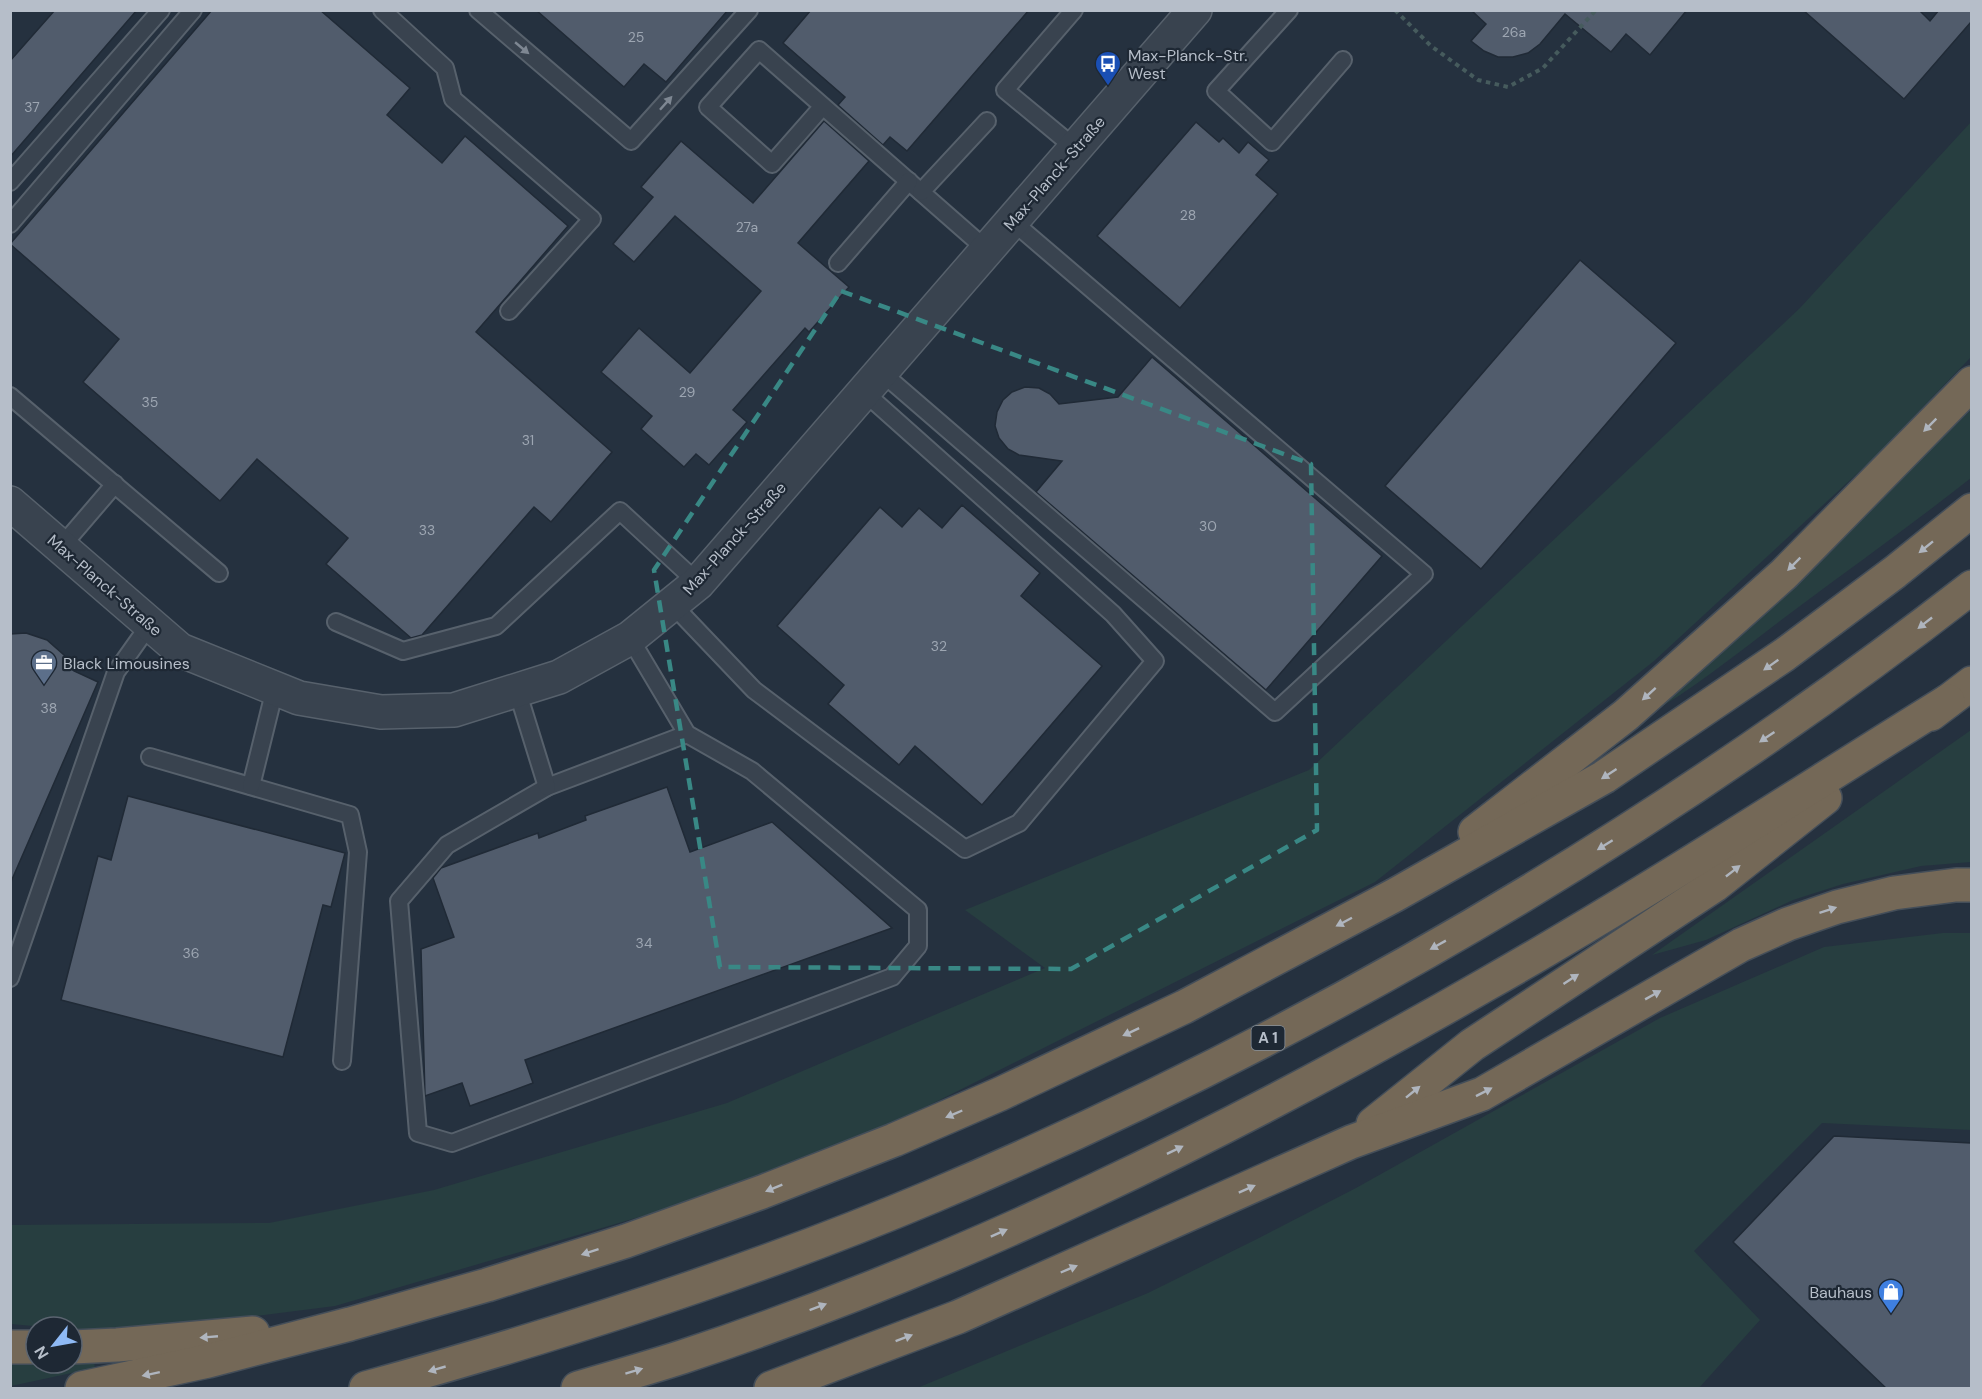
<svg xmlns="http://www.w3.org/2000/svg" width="1982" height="1399" font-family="'DM Sans',sans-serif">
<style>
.green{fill:#273e40}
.building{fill:#515c6c;stroke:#202a36;stroke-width:1.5}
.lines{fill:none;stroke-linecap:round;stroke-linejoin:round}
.service-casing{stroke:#57616c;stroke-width:20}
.minor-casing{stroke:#57616c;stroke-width:36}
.motorway-casing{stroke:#444e59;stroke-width:36}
.path{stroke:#465b5d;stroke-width:4;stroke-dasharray:4.5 4.5;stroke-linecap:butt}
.service{stroke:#39434f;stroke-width:16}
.minor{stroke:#39434f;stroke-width:33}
.motorway{stroke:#746857;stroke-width:33}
.oneway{fill:#7e8792}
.oneway2{fill:#afb5be}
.marked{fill:none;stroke:#398885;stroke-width:4.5;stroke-dasharray:12 8;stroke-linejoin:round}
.labels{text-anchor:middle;stroke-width:4.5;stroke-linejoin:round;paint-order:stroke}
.number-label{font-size:14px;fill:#9da6b2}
.shield{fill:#1e2834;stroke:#88919c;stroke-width:1.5}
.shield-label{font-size:15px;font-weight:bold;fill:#b6bec9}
.poi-label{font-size:16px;fill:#b6bec9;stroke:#1e2834;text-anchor:start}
.street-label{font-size:16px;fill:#b6bec9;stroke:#1e2834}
</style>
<rect width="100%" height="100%" fill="#25313f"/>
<g class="green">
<polygon points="1971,122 1971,357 1874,458 1654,661 1375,882 886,1127 670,1208 335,1306 112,1334 72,1330 72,1327 44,1327 11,1324 10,1225 269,1223 434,1190 727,1103 1045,968 965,910 1309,770 1800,308"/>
<path d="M1971 410V478C1914 523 1855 565 1796 609 1746 646 1698 687 1644 717L1836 543Z"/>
<polygon points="1971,730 1971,862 1921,866 1843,884 1793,900 1706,940 1652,955"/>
<polygon points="1943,933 1971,933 1971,1130 1822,1123 1694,1251 1760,1320 1699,1388 917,1388 1148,1293 1257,1239 1356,1188 1660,1018 1824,947"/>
<polygon points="94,1361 95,1368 11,1386 11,1362"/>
</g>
<g class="building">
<polygon points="55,10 137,10 10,157 10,61"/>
<polygon points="212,10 320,10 410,88 387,115 442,163 465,136 568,226 476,332 612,452 551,522 534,507 422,635 411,638 326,564 348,538 257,459 220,501 83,382 119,339 10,244"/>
<polygon points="536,10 728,10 666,82 644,64 624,87"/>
<polygon points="811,10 1029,10 907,151 890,137 883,145 838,105 845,97 783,43"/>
<polygon points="1471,10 1687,10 1650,55 1626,34 1611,52 1565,14 1540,44 1528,53 1513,57 1498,57 1484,51 1471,41 1486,24"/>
<polygon points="1803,10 1919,10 1930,21 1939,10 1971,10 1971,22 1904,99"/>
<polygon points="824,121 869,161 798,243 849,287 809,332 805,328 733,410 747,422 709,465 696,454 684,467 641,429 652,416 601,372 639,328 690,373 761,291 675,216 634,262 613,244 653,197 641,187 681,141 753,203"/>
<polygon points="1196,122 1219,142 1223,138 1239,153 1248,142 1269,160 1256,175 1278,194 1180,308 1097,236"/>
<polygon points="1580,260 1676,343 1481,569 1385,486"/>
<polygon points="1152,357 1382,556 1266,690 1036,492 1062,461 1019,455 1008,449 999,438 995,426 997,412 1003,400 1012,392 1025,387 1039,388 1050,394 1059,404 1118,397"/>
<polygon points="962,505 1040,573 1021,596 1102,666 982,805 915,746 899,765 828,704 844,685 777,626 880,507 902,527 919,508 942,528"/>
<polygon points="26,633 47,640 64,655 74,671 98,682 10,884 10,634"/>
<polygon points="667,787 690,852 772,822 892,928 525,1060 533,1083 495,1097 470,1106 462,1083 425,1096 421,949 454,937 433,878 441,868 538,833 539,838 586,820 585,816"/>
<polygon points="128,796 345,853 331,907 323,905 283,1057 61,1000 98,856 111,860"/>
<polygon points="1834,1136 1971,1143 1971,1389 1887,1389 1733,1242"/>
</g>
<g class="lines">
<defs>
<g id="service">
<polyline points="382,10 445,68 453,99 592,219 509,311"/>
<polyline points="478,10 631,141 749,10"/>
<polyline points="1074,10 1005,90 1075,148"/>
<polyline points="1289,10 1216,91 1272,142 1343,60"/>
<polyline points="823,106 772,164 708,107 759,50 987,250"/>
<polyline points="10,182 161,10"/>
<polyline points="921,192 987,121"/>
<polyline points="10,224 193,10"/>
<polyline points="838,263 909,181"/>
<polyline points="881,372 1275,712 1424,574 1012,221"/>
<polyline points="10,396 219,573"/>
<polyline points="61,547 115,484"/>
<polyline points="672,604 754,690 965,849 1019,823 1155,661 1113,614 864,392"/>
<polyline points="336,622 403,651 496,626 620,511 698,583"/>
<polyline points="630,638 687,734 547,787 447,845 399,901 418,1133 452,1143 892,977 918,946 918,910 752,771 687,734"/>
<polyline points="517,690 547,787"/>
<polyline points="150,757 350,815 358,852 342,1061"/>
<polyline points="251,786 275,689"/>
<polyline points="10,978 116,672 150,624"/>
</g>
<polyline id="minor" points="10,503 180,650 299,698 381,712 454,710 559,677 630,638 698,583 1195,10"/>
<g id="motorway">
<polyline points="1931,714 1972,683"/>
<polyline points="1475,832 1626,715 1784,574 1972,383"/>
<polyline points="1373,1124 1472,1045 1715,885 1825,798"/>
<polyline points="10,1347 36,1347"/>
<polyline points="72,1347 117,1345 253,1333"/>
<polyline points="82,1388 208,1361 350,1324 487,1285 626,1241 762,1192 894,1140 1000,1094 1184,1007 1395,895 1604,777 1784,655 1895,572 1972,510"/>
<path d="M366 1388C558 1335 748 1274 933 1196 1303 1039 1654 834 1972 587"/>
<path d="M578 1388C613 1378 648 1368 682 1357 963 1264 1231 1131 1487 984 1644 895 1795 796 1948 701"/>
<polyline points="771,1388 958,1317 1351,1142 1482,1094 1741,945 1788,924 1837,907 1894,893 1956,885 1972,885"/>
</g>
</defs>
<use href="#service" class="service-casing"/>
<use href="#minor" class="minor-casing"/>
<use href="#motorway" class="motorway-casing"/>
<polyline class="path" points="1395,10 1431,46 1478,80 1508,87 1543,68 1596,10"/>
<use href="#service" class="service"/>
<use href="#minor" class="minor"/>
<use href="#motorway" class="motorway"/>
</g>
<defs><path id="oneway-solid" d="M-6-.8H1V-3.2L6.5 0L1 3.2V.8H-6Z" transform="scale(1.5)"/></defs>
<g class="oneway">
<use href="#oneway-solid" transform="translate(522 48) rotate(40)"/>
<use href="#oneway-solid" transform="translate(666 103) rotate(-48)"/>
</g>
<g class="oneway2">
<use href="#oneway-solid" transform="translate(1930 425) rotate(135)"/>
<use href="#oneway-solid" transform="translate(1926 547) rotate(141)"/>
<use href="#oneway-solid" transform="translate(1794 564) rotate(135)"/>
<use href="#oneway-solid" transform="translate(1925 623) rotate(142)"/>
<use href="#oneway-solid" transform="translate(1771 665) rotate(145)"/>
<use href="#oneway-solid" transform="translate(1649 694) rotate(138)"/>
<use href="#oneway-solid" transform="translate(1767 737) rotate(146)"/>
<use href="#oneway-solid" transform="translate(1609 774) rotate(147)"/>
<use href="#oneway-solid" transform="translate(1605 845) rotate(148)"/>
<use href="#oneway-solid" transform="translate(1733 871) rotate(-38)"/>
<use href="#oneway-solid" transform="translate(1828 910) rotate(-18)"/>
<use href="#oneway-solid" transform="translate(1344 922) rotate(152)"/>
<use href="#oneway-solid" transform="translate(1438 945) rotate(151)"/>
<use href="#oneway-solid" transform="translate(1571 979) rotate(-33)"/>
<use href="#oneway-solid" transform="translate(1653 995) rotate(-29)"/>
<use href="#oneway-solid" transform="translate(1131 1032) rotate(155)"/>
<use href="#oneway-solid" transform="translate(1413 1092) rotate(-39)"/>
<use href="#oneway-solid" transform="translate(1484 1092) rotate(-27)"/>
<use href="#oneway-solid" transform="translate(954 1114) rotate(157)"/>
<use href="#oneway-solid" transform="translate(1175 1150) rotate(-26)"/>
<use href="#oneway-solid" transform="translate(774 1188) rotate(158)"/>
<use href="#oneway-solid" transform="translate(1247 1189) rotate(-24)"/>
<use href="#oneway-solid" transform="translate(999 1233) rotate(-24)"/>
<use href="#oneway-solid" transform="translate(590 1252) rotate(162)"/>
<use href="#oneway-solid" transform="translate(1069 1269) rotate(-23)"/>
<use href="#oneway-solid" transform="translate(818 1307) rotate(-21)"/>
<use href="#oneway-solid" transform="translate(209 1337) rotate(175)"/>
<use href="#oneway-solid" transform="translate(904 1338) rotate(-21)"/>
<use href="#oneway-solid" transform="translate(437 1369) rotate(164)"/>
<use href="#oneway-solid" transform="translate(634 1371) rotate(-17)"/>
<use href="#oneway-solid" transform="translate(151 1374) rotate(168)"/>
</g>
<path class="marked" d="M841 291 1311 464 1317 830 1071 969 720 967 654 570Z"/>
<defs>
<symbol id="bus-pin" viewBox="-11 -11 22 30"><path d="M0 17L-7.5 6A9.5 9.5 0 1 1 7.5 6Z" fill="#1a4fb4" stroke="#1e2834"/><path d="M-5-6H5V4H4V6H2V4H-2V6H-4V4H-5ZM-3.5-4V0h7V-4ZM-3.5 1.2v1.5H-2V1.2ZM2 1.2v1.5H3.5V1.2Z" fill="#fff"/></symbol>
<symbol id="office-pin" viewBox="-11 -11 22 30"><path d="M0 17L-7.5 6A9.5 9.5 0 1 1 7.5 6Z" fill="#5c6f8a" stroke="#1e2834"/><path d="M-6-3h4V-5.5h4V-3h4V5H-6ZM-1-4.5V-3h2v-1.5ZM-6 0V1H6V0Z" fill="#fff"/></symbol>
<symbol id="shop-pin" viewBox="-11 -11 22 30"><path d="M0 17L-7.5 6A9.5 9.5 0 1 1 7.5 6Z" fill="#3f7fe0" stroke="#1e2834"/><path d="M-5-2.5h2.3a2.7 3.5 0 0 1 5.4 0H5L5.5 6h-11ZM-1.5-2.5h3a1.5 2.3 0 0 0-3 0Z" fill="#fff"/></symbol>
</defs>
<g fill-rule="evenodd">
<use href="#bus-pin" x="1093" y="49" width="30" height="40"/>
<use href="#office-pin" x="29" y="648" width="30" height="40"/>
<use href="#shop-pin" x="1876" y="1277" width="30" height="40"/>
</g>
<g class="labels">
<g class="number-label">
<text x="1514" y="37">26a</text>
<text x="636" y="42">25</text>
<text x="32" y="112">37</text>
<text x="1188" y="220">28</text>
<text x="747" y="232">27a</text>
<text x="687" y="397">29</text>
<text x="150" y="407">35</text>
<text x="528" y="445">31</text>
<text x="1208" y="531">30</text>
<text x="427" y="535">33</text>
<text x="939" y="651">32</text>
<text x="49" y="713">38</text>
<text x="644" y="948">34</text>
<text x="191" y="958">36</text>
</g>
<rect class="shield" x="1251.5" y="1026" width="33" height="24" rx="4.5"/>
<g class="shield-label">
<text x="1268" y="1043">A 1</text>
</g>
<g class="poi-label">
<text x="1128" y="61">Max-Planck-Str.<tspan x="1128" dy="18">West</tspan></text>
<text x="63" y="669">Black Limousines</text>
<text x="1872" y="1298" text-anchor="end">Bauhaus</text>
</g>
<g class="street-label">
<text transform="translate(1054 173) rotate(-49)" y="6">Max-Planck-Straße</text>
<text transform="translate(734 538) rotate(-48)" y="6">Max-Planck-Straße</text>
<text transform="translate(105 585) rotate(41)" y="6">Max-Planck-Straße</text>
</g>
</g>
<rect width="1982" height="1399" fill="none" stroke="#b6bec9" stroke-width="24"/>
<g transform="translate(54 1345) rotate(239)"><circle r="28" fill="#1e2834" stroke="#5b6470" stroke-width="1.5"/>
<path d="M0-4.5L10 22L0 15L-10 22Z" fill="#8fbaf5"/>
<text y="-9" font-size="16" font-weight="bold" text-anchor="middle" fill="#b6bec9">N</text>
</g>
</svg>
